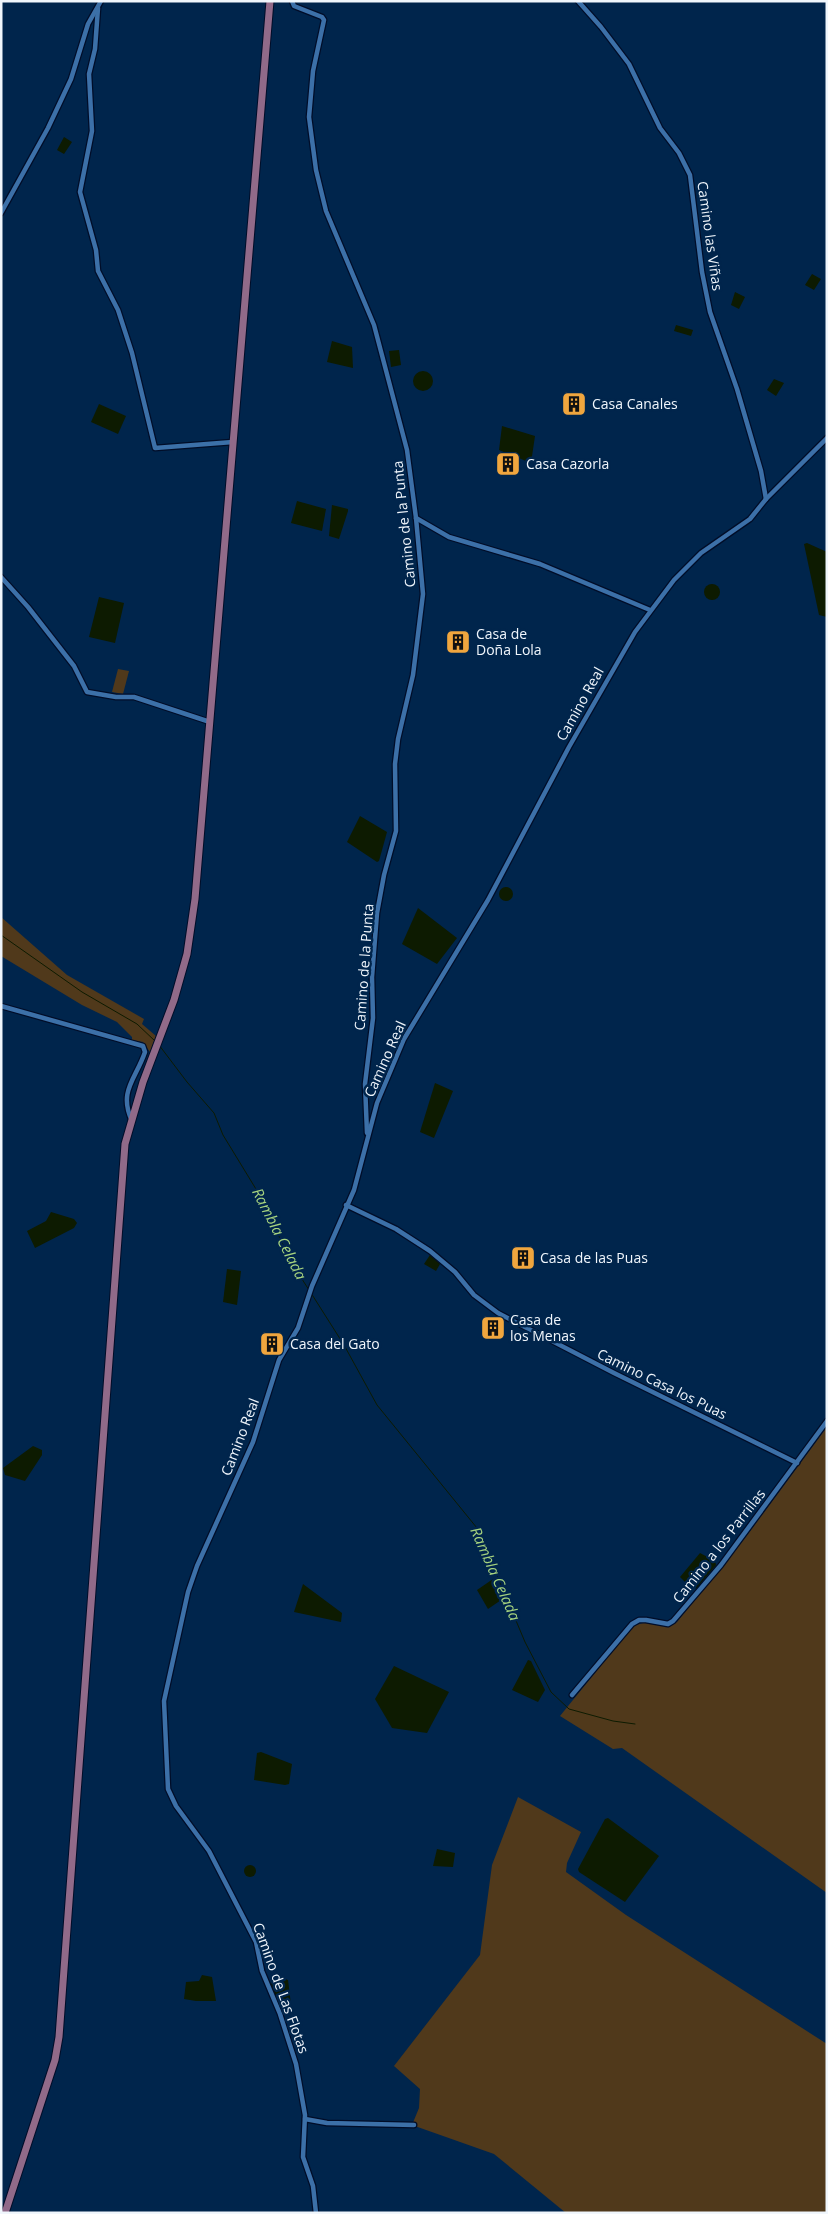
<svg xmlns="http://www.w3.org/2000/svg" width="828" height="2214" font-family="'Open Sans',sans-serif">
<style>
.green{fill:#50391b}
.water{fill:#0d1b01}
.lines{fill:none;stroke-linecap:round;stroke-linejoin:round}
.stream{stroke:#0d1b01;stroke-width:1}
.minor-casing{stroke:#000d28;stroke-width:7}
.primary-casing{stroke:#000d28;stroke-width:9}
.minor{stroke:#3c70a8;stroke-width:4.5}
.primary{stroke:#916a89;stroke-width:7}
.labels{text-anchor:middle;stroke-width:5;stroke-linejoin:round;paint-order:stroke}
.street-label{font-size:14px;fill:#f0f6fc;stroke:#00254c}
.poi-label{font-size:14px;fill:#f0f6fc;stroke:#00254c;text-anchor:start}
.water-label{font-size:15px;font-style:italic;fill:#a5d27f;stroke:#00254c}
</style>
<rect width="100%" height="100%" fill="#00254c"/>
<g class="green">
<polygon points="118,669 129,671 123,694 112,692"/>
<polygon points="1,917 67,975 144,1019 142,1024 156,1036 150,1052 143,1042 132,1040 132,1037 117,1022 82,1005 1,956"/>
<polygon points="827,1427 827,1893 622,1748 613,1749 560,1716 633,1626 646,1622 669,1627 677,1622 745,1538"/>
<polygon points="518,1797 581,1832 567,1863 566,1872 626,1915 827,2044 827,2213 566,2213 494,2154 412,2125 419,2108 420,2089 394,2066 480,1955 492,1865"/>
</g>
<g class="water">
<polygon points="64,137 72,142 64,154 57,150"/>
<polygon points="812,274 821,279 814,290 805,285"/>
<polygon points="735,292 745,297 739,309 731,305"/>
<polygon points="676,325 693,330 691,336 674,331"/>
<polygon points="332,341 352,347 353,368 327,362"/>
<polygon points="399,350 401,365 391,367 389,351"/>
<circle cx="423" cy="381" r="10"/>
<polygon points="774,379 784,383 776,396 767,390"/>
<polygon points="99,404 126,416 118,434 91,422"/>
<polygon points="502,426 535,436 531,463 499,450"/>
<polygon points="297,501 326,509 322,531 291,523"/>
<polygon points="332,505 348,509 348,511 339,539 329,536"/>
<polygon points="807,543 827,552 827,617 819,615 804,544"/>
<circle cx="712" cy="592" r="8"/>
<polygon points="99,597 124,603 115,643 89,637"/>
<polygon points="360,816 387,832 379,861 377,862 347,842"/>
<circle cx="506" cy="894" r="7"/>
<polygon points="418,908 457,938 437,964 402,944"/>
<polygon points="435,1083 453,1091 434,1138 420,1132"/>
<polygon points="51,1212 74,1219 77,1223 74,1228 35,1248 27,1231 46,1221"/>
<polygon points="430,1255 440,1264 436,1271 424,1264"/>
<polygon points="227,1269 241,1271 237,1305 223,1302"/>
<polygon points="33,1446 42,1450 42,1455 25,1481 5,1475 3,1468"/>
<polygon points="700,1553 715,1561 716,1565 697,1588 692,1589 680,1577"/>
<polygon points="493,1579 504,1598 488,1609 477,1590"/>
<polygon points="303,1584 342,1613 341,1622 294,1612"/>
<polygon points="528,1660 531,1661 545,1690 538,1702 512,1690"/>
<polygon points="394,1666 449,1692 427,1733 392,1728 375,1699"/>
<polygon points="261,1752 292,1764 289,1784 285,1785 254,1780 257,1753"/>
<polygon points="608,1818 659,1856 625,1902 579,1872 578,1869 605,1819"/>
<polygon points="437,1849 455,1853 453,1867 433,1866"/>
<circle cx="250" cy="1871" r="6"/>
<polygon points="202,1975 212,1977 216,2001 196,2001 184,1999 186,1982 199,1981"/>
<polygon points="285,1979 288,1980 292,2013 283,2014 269,1983"/>
</g>
<g class="lines">
<g class="stream">
<polyline points="1,935 82,992 137,1024 155,1041"/>
<polyline points="159,1045 187,1082 214,1113 223,1135 259,1194 291,1262 309,1290"/>
<polyline points="311,1293 344,1345 377,1405 477,1528 525,1642 551,1692 569,1709 613,1721 635,1724"/>
</g>
<defs>
<g id="minor">
<polyline points="292,1 294,6 322,17 324,20 313,71 309,117 316,170 326,211 374,325 407,450 416,518 423,594 413,675 398,739 395,764 396,831 384,875 377,913 372,977 373,1018 365,1084 367,1133"/>
<polyline points="578,1 601,27 629,64 660,128 679,153 690,175 702,272 710,312 737,389 761,471 766,499"/>
<polyline points="98,8 95,49 89,74 92,131 80,192 96,250 98,271 118,310 132,353 155,448 233,442"/>
<polyline points="1,213 48,128 71,79 88,24 101,1"/>
<polyline points="416,518 449,537 540,564 650,610"/>
<polyline points="1,577 28,607 74,666 87,692 116,697 134,697 210,722"/>
<path d="M1 1006 143 1046 145 1052C136 1079 118 1091 132 1121"/>
<polyline points="346,1205 396,1229 430,1251 455,1272 474,1295 498,1313 614,1373 797,1463"/>
<polyline points="572,1695 632,1624 639,1620 646,1620 668,1624 673,1621 721,1565 827,1421"/>
<polyline points="305,2119 327,2123 414,2125"/>
<polyline points="316,2213 313,2186 303,2157 305,2115 296,2064 280,2014 262,1971 256,1942 209,1851 176,1806 168,1789 164,1701 188,1592 197,1566 253,1442 279,1360 298,1328 312,1286 354,1190 377,1103 404,1039 488,900 569,747 635,632 674,580 701,553 750,519 766,499 827,438"/>
</g>
<polyline id="primary" points="5,2213 55,2060 59,2037 125,1144 143,1082 174,1000 187,954 195,899 270,1"/>
</defs>
<use href="#minor" class="minor-casing"/>
<use href="#primary" class="primary-casing"/>
<use href="#minor" class="minor"/>
<use href="#primary" class="primary"/>
</g>
<defs>
<symbol id="building-square" viewBox="-11 -11 22 22"><rect x="-9" y="-9" width="18" height="18" rx="4" fill="#f0a63e" stroke="#00254c"/><path d="M-4-6H4V6H1V3H-1V6H-4ZM-2.5-4.3h1.7v1.8h-1.7ZM.8-4.3h1.7v1.8H.8ZM-2.5-1h1.7V.8h-1.7ZM.8-1h1.7V.8H.8Z" fill="#111"/></symbol>
</defs>
<g fill-rule="evenodd">
<use href="#building-square" x="560" y="390" width="28" height="28"/>
<use href="#building-square" x="494" y="450" width="28" height="28"/>
<use href="#building-square" x="444" y="628" width="28" height="28"/>
<use href="#building-square" x="509" y="1244" width="28" height="28"/>
<use href="#building-square" x="479" y="1314" width="28" height="28"/>
<use href="#building-square" x="258" y="1330" width="28" height="28"/>
</g>
<g class="labels">
<g class="street-label">
<text transform="translate(710 236) rotate(82)" y="5">Camino las Viñas</text>
<text transform="translate(404 524) rotate(-96)" y="5">Camino de la Punta</text>
<text transform="translate(580 704) rotate(-61)" y="5">Camino Real</text>
<text transform="translate(364 967) rotate(-86)" y="5">Camino de la Punta</text>
<text transform="translate(385 1059) rotate(-66)" y="5">Camino Real</text>
<text transform="translate(662 1384) rotate(26)" y="5">Camino Casa los Puas</text>
<text transform="translate(240 1437) rotate(-69)" y="5">Camino Real</text>
<text transform="translate(719 1546) rotate(-52)" y="5">Camino a los Parrillas</text>
<text transform="translate(281 1988) rotate(70)" y="5">Camino de Las Flotas</text>
</g>
<g class="poi-label">
<text x="592" y="409">Casa Canales</text>
<text x="526" y="469">Casa Cazorla</text>
<text x="476" y="639">Casa de<tspan x="476" dy="16">Doña Lola</tspan></text>
<text x="540" y="1263">Casa de las Puas</text>
<text x="510" y="1325">Casa de<tspan x="510" dy="16">los Menas</tspan></text>
<text x="290" y="1349">Casa del Gato</text>
</g>
<g class="water-label">
<text transform="translate(279 1234) rotate(63)" y="5">Rambla Celada</text>
<text transform="translate(495 1574) rotate(66)" y="5">Rambla Celada</text>
</g>
</g>
<rect width="828" height="2214" fill="none" stroke="#f0f6fc" stroke-width="5"/>
</svg>
